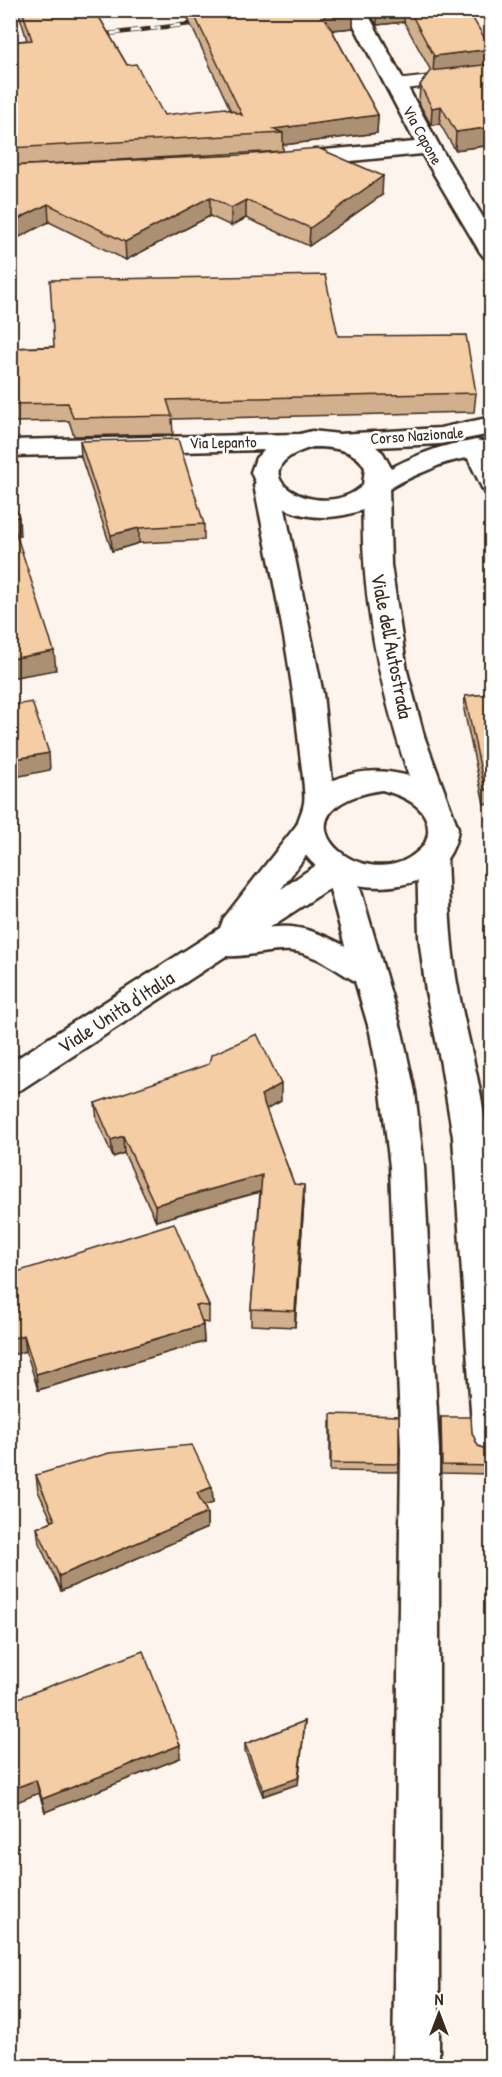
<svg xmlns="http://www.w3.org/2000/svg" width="502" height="2077" font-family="'Patrick Hand',sans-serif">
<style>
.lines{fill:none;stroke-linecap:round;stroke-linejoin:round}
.service-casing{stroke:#3b2a1e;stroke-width:4}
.minor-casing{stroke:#3b2a1e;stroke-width:5}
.tertiary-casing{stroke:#3b2a1e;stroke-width:5}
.secondary-casing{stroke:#3b2a1e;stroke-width:5}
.primary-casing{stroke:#3b2a1e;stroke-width:5}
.motorway-casing{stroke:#3b2a1e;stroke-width:5}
.service{fill:#fff;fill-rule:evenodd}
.minor{fill:#fff;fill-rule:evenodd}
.tertiary{fill:#fff;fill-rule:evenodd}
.secondary{fill:#fff;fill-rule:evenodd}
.primary{fill:#fff;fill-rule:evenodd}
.motorway{fill:#fff;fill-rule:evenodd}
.rail-casing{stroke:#3b2a1e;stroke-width:4.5}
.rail{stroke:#fff;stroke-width:3;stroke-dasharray:10;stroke-linecap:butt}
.wall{fill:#d3b08d;stroke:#3b2a1e;stroke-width:1.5}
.shaded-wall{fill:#ac9073;stroke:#3b2a1e;stroke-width:1.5}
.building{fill:#f5cda4;stroke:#3b2a1e;stroke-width:1.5}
.labels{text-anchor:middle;stroke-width:5;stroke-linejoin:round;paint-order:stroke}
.far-street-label{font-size:16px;fill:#3b2a1e;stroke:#fff}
.street-label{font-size:20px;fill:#3b2a1e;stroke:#fff}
</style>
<rect width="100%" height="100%" fill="#fdf5ed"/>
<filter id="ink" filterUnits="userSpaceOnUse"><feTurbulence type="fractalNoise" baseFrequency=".0167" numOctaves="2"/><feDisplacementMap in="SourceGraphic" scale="12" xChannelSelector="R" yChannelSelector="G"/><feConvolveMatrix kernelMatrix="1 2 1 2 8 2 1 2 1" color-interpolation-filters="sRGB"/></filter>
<g filter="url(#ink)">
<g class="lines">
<defs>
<polygon id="service" points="492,69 492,79 396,90 388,85 396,80"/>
<g id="minor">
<polygon points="362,10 369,16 440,147 492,232 492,259 484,257 480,252 422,154 290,167 282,165 279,160 282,155 290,153 415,142 349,16 352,12"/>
<polygon points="476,440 485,442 492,454 492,492 483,490 463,448 467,442"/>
</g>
<path id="tertiary" d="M310 819 321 822 325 830 281 889C301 877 326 852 350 859L354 867 350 875 22 1089 10 1093V1063L220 928 224 918 299 822Z"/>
<path id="secondary" d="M267 477 276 479 280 485 323 694 332 781C358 769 382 769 409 776 377 682 359 586 363 486L367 480 376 478 385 480 389 486 391 565 407 671 424 736 458 828C456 851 442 872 420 880 379 894 322 888 300 846 290 829 301 819 304 803 306 792 300 757 299 744 291 657 271 571 254 485L258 479ZM382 790C403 796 430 806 428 833 427 841 424 847 417 852 363 900 262 809 382 790Z"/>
<path id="primary" d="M492 417V434L486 435 440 444 376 447 383 453 391 468C415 456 457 437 484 443L488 449 484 455C468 458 450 460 435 467 420 474 399 481 385 492 378 498 374 505 364 509 324 526 267 517 251 472L256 458 264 450 10 456V440L300 434 312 431 339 434 440 428ZM313 447C331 447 357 449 365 468L363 485C322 526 228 471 313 447Z"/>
<g id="motorway">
<path d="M432 847 443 850 447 858C449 903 450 949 459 994 468 1042 483 1091 487 1140 497 1245 492 1352 492 1458L479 1453 473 1441 453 1137 440 1059 426 992 419 937 417 858 421 850Z"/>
<path d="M339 856 350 859 354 867 402 1032 415 1092 424 1167 439 1450V2066H393L401 1450 390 1167 381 1092 370 1032 355 981C336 970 314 953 291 951 264 949 237 962 211 953L206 945 211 937C229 931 272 926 291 927 310 929 329 937 345 946L324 867 328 859Z"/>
</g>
</defs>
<use href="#service" class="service-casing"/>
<use href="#minor" class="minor-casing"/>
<use href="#tertiary" class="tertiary-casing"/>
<use href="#secondary" class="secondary-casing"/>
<use href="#primary" class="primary-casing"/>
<use href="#motorway" class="motorway-casing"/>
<use href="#service" class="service"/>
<use href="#minor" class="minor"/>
<use href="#tertiary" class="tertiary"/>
<use href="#secondary" class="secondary"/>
<use href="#primary" class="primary"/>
<use href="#motorway" class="motorway"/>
<defs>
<polyline id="rail" points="91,36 207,22"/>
</defs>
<use href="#rail" class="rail-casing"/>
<use href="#rail" class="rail"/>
</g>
<g class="wall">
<polygon points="18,10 95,10 127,65 164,115 231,111 184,10 353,10 353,28 332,30 378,115 377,133 283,145 283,151 10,166 10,42 27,40"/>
<polygon points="366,10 468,10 490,64 492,64 492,145 455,150 440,124 431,125 419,103 420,85 431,71 404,22 377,25 371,15"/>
<polygon points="10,166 382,195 309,246 246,218 231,226 210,216 126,260 49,222"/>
<polygon points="338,336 476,393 474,412 172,419 173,434 74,436 69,421 10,422 10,348"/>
<polygon points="80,441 204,524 204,540 139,543 112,551 81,457"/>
<polygon points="492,694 492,804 484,804 464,710 465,696"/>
<polygon points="281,1101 266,1109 294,1184 304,1201 295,1327 251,1325 251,1309 260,1192 156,1221 124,1153 113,1157 97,1120 95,1103"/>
<polygon points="10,1274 209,1306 209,1323 202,1322 203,1325 204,1342 38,1390 26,1351"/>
<polygon points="441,1417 472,1433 478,1446 492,1452 492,1474 441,1473 440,1424"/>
<polygon points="330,1422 399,1464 398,1472 330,1471"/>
<polygon points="36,1475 212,1487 213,1503 204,1506 207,1513 207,1528 61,1591 39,1543 37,1528 52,1521 38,1491"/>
<polygon points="10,1701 180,1758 45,1812"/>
<polygon points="305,1721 298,1784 263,1796 245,1751 245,1744"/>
</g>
<g class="shaded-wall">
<polygon points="377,10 405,10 404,22 377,25"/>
<polygon points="353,11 353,28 322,31 323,14"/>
<polygon points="491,49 489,67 433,74 434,56"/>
<polygon points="441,106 440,124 431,125 432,108"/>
<polygon points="378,115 377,133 283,145 283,133 273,129"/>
<polygon points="492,127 492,145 455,150 456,132"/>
<polygon points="383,176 382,195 309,246 310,228"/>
<polygon points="210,197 210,216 126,260 125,242"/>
<polygon points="246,200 246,218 231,226 231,208"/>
<polygon points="48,204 49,222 10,242 10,223"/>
<polygon points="19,517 20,536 12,537 11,518"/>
<polygon points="139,528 139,543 112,551 111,535"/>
<polygon points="54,651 56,670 10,678 10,659"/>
<polygon points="49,753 50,770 10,778 10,760"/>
<polygon points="281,1084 281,1101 261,1112 261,1095"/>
<polygon points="123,1136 124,1153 113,1157 111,1140"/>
<polygon points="262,1175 262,1191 156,1221 155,1205"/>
<polygon points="304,1185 304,1201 295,1327 295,1311"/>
<polygon points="203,1325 204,1342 38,1390 36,1374"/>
<polygon points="24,1335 26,1351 10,1356 10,1339"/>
<polygon points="212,1487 213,1503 198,1508 197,1493"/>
<polygon points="207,1513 207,1528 61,1591 59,1576"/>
<polygon points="305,1721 298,1784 263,1796 263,1790"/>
<polygon points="180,1745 180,1758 45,1812 42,1799"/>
<polygon points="36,1780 39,1793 10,1805 10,1790"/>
</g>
<g class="building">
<polygon points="22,10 95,10 127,65 136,64 164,115 225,108 242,115 192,10 353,10 323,14 378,115 273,129 283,133 10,148 10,42 32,40"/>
<polygon points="409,10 468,10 491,49 434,56"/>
<polygon points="492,64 492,127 456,132 441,106 432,108 420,85 430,71"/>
<polygon points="318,148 383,176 310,228 246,200 231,208 210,197 125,242 48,204 10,223 10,166 241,155"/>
<polygon points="325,275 338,336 466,335 476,393 167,400 172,416 73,418 68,403 10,404 10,348 54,347 50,280"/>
<polygon points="178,439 204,524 139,528 111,535 80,441"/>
<polygon points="10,497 19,517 11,518 54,651 10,659"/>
<polygon points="492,694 492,790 485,790 465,696"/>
<polygon points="32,702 49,753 10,760 10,706"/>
<polygon points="257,1034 281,1084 261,1095 294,1184 304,1185 295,1311 251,1309 262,1175 155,1205 123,1136 111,1140 95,1103 209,1064 211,1055"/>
<polygon points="174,1223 209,1306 196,1305 203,1325 36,1374 24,1335 10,1339 10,1274"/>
<polygon points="331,1414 399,1416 399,1464 331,1463"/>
<polygon points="441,1417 471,1417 472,1433 478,1446 492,1452 492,1466 442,1465"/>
<polygon points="192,1445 212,1487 197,1493 207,1513 59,1576 37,1528 55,1520 36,1475 109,1453"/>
<polygon points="143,1651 180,1745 42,1799 36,1780 10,1790 10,1701"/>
<polygon points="305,1721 298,1778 263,1790 245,1744"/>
</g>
</g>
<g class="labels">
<g class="far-street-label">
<text transform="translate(423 135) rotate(61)" y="6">Via Capone</text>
<text transform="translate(417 435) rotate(-4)" y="6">Corso Nazionale</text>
<text transform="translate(223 442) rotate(-1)" y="6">Via Lepanto</text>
</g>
<g class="street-label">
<text transform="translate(392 646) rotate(79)" y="7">Viale dell'Autostrada</text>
<text transform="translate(116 1012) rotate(-33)" y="7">Viale Unità d'Italia</text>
</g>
</g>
<rect width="502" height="2077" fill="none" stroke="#fff" stroke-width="36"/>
<rect x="18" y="18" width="466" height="2041" fill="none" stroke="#3b2a1e" stroke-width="2" filter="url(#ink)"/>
<g transform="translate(439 2014)" stroke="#ffffff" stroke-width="4.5" paint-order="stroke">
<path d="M0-4.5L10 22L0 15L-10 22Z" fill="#3b2a1e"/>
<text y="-9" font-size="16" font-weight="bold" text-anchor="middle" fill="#3b2a1e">N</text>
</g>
</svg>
